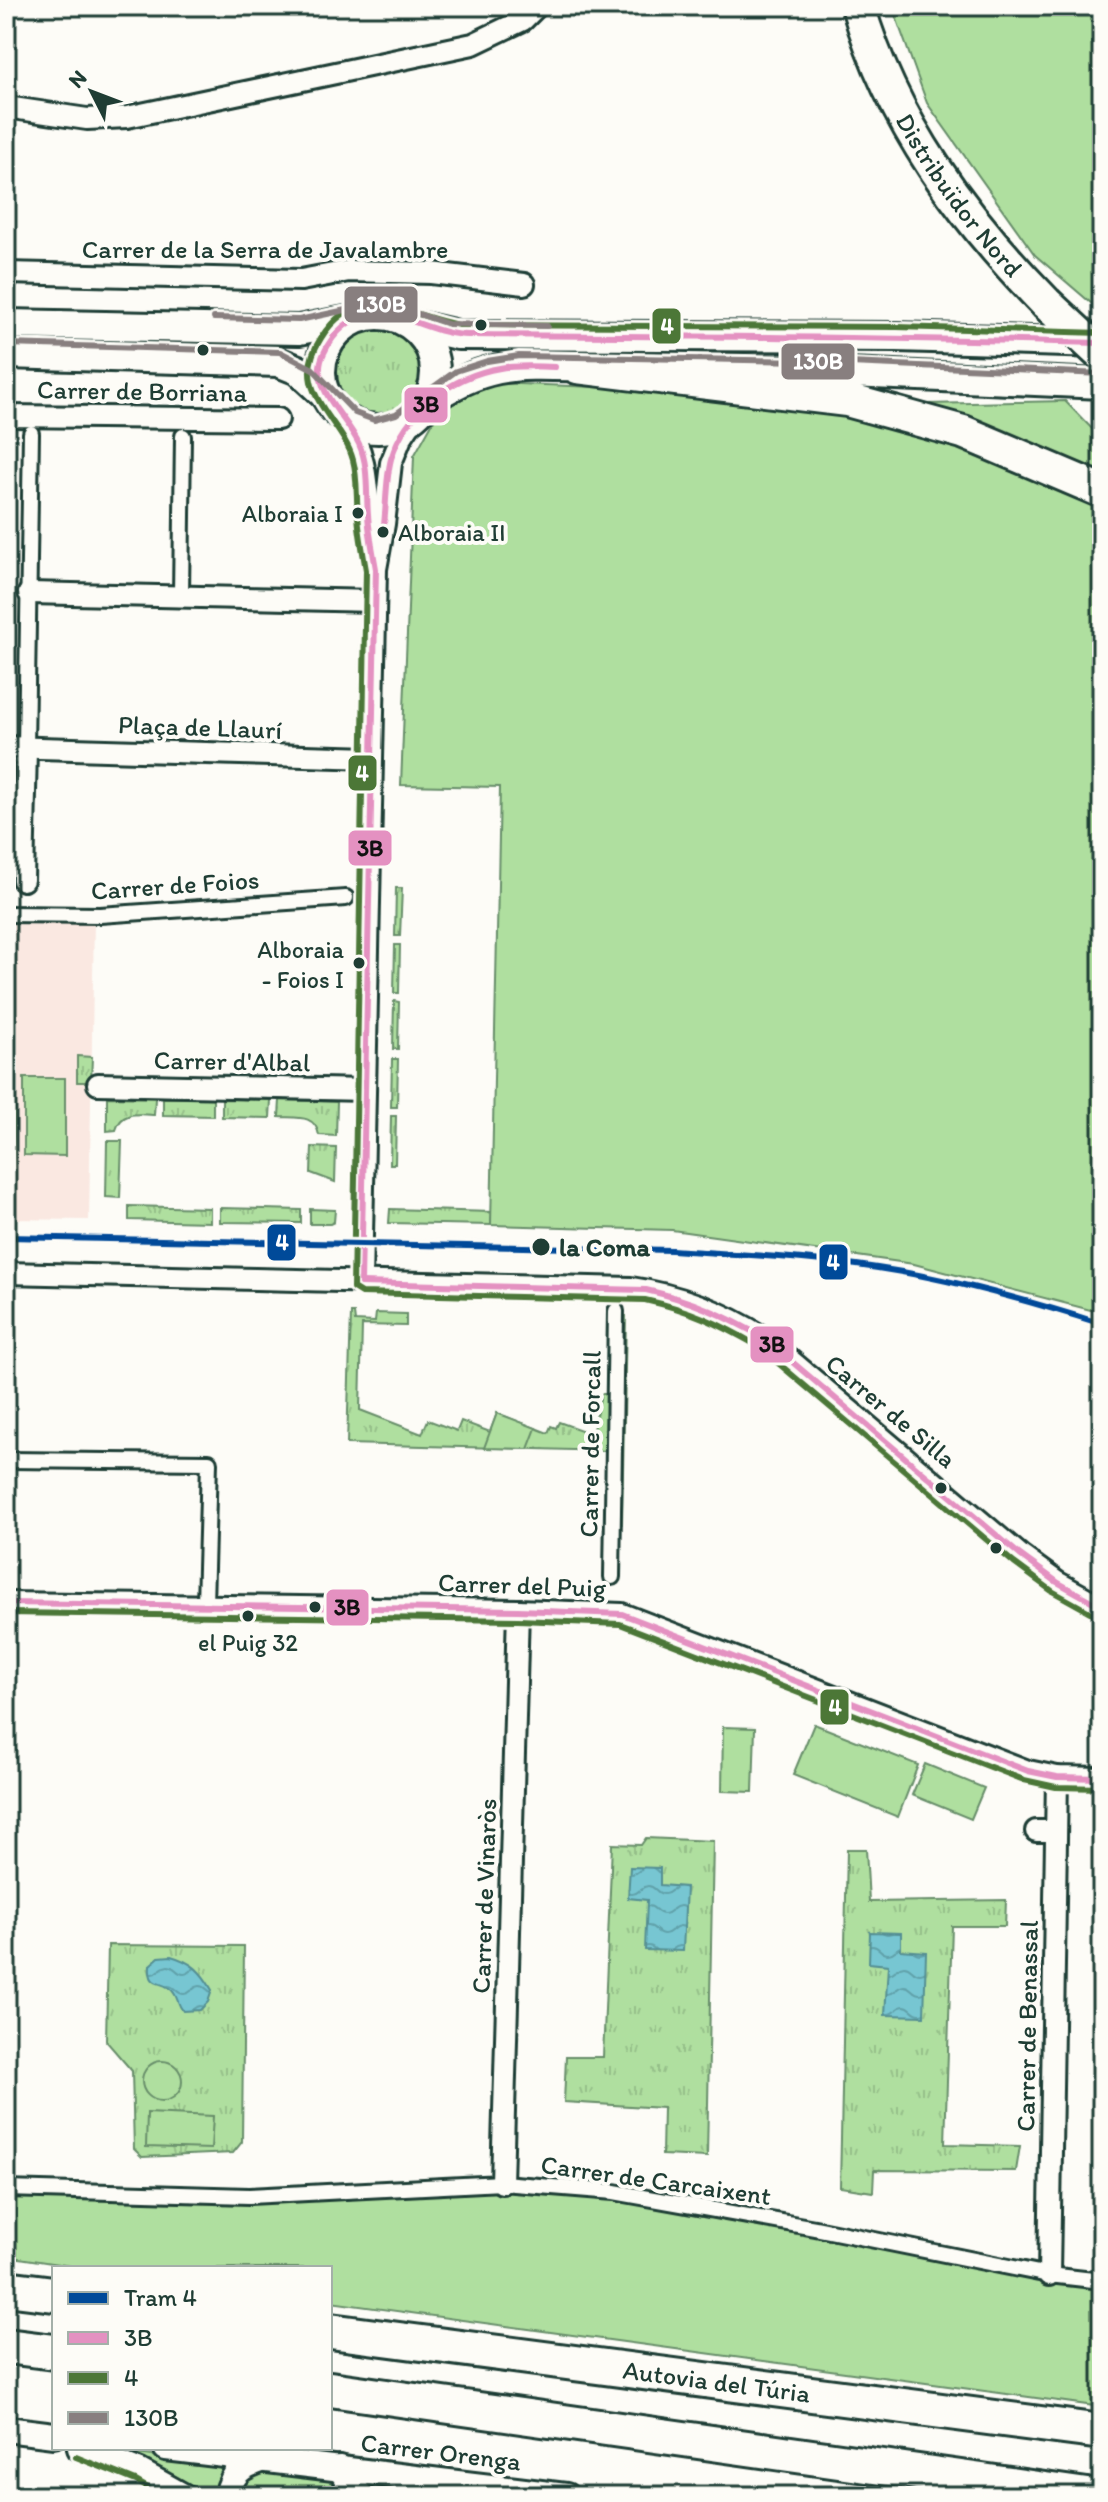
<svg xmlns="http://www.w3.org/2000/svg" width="1108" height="2502" font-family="Itim,sans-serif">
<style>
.built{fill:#fae8e1}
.grass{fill:url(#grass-tufts);stroke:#678e6a;stroke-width:2}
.green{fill:#afdf9f;stroke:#678e6a;stroke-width:2}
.water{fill:url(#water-waves);stroke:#548f93;stroke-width:2}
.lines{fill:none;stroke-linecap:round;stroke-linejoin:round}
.pedestrian-casing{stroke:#1f3d34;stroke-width:20}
.minor-casing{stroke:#1f3d34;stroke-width:26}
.tertiary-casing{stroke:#1f3d34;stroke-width:30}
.secondary-casing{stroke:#1f3d34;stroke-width:34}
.primary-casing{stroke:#1f3d34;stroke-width:38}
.trunk-casing{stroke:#1f3d34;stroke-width:40}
.pedestrian{stroke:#fdfcf7;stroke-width:14}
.minor{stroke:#fdfcf7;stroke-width:20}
.tertiary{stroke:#fdfcf7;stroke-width:24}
.secondary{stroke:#fdfcf7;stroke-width:28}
.primary{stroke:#fdfcf7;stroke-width:32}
.trunk{stroke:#fdfcf7;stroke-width:34}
.primary-bridge-casing{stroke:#1f3d34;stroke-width:38;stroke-linecap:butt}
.primary-bridge{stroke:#fdfcf7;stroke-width:32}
.bus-1-casing{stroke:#fdfcf7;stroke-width:12}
.bus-2-casing{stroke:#fdfcf7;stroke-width:12}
.bus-3-casing{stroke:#fdfcf7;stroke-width:12}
.bus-1{stroke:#e491c1;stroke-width:6}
.bus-2{stroke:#4c7737;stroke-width:6}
.bus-3{stroke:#887f7f;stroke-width:6}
.tram-1-casing{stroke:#fdfcf7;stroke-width:12}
.tram-1{stroke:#004a99;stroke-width:6}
.bus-dot{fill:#1f3d34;stroke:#fdfcf7;stroke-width:3}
.labels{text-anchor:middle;stroke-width:8;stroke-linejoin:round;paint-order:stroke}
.bus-label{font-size:24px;fill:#1f3d34;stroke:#fdfcf7;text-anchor:end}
.street-label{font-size:26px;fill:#1f3d34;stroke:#fdfcf7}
.stop-label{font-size:26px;font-weight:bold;fill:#1f3d34;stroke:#fdfcf7;text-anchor:start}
.line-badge{stroke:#fdfcf7;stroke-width:3}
.badge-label{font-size:22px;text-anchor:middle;font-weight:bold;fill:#fff}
.pale-badge-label{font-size:22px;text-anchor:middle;font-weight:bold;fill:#111}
</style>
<defs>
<pattern id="grass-tufts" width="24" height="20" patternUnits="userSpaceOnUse" patternTransform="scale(2)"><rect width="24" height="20" fill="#afdf9f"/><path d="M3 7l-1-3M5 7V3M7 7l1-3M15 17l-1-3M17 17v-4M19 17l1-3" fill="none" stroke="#96c08a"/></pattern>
<pattern id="water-waves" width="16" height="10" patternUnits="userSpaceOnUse" patternTransform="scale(2)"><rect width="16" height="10" fill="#77c6d2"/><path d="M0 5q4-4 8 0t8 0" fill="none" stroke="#61a2ab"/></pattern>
</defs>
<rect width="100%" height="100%" fill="#fdfcf7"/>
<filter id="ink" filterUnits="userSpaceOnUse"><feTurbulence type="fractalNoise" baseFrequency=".0125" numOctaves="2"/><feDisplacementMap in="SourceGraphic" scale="16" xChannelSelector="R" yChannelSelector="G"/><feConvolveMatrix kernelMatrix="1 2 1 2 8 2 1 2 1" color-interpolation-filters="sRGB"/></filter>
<g filter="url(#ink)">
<polygon class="built" points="6,919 94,920 89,1220 6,1219"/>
<g class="grass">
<circle cx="378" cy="370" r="44"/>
<polygon points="396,888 402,888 400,936 395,936"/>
<polygon points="395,945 400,945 399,993 394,993"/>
<polygon points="394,1001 399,1002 398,1049 393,1049"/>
<polygon points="77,1056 92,1057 91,1082 77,1082"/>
<polygon points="392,1059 398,1059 397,1107 391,1107"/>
<path d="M107 1097 155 1098 154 1115C138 1114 121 1111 116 1130L107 1131Z"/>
<polygon points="163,1098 213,1098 213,1116 163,1115"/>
<polygon points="222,1099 271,1100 270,1118 222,1117"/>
<path d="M280 1100 337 1102 336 1136 319 1135C315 1114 297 1118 279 1117Z"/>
<polygon points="391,1116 396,1116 395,1164 390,1164"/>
<polygon points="107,1141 122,1141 120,1198 106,1197"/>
<polygon points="312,1147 336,1148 335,1182 311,1173"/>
<polygon points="129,1206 210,1208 210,1222 129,1220"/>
<polygon points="220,1208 301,1210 301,1223 220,1222"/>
<polygon points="310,1209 335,1210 334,1222 330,1224 310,1224"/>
<polygon points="390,1209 492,1212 491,1225 389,1223"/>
<polygon points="351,1313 354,1313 355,1321 375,1322 376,1313 406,1314 406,1326 362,1325 360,1410 422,1434 428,1420 457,1431 461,1421 490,1432 497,1413 548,1433 551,1426 556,1428 559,1422 592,1434 601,1394 606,1394 611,1397 609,1451 347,1444"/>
<polygon points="621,1316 626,1316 622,1524 616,1524"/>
<polygon points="646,1838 713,1841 707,2157 662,2155 663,2108 564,2102 566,2057 603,2057 612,1844 641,1845"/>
<polygon points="847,1849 866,1849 869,1902 1006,1900 1005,1926 952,1926 945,2144 1020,2146 1016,2171 874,2170 873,2192 840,2187"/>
<polygon points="108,1945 244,1946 242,2142 233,2153 142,2157 134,2149 132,2071 106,2041"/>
</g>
<g class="green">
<polygon points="892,6 1102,6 1102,304 1091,303 1035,255 927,103"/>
<polygon points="492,383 701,391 837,406 1065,401 1102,439 1102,1313 914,1264 672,1230 491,1225 500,787 401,785 414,456 439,411"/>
<polygon points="6,1062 16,1062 13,1174 6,1174"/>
<polygon points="24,1078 65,1078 65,1156 24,1155"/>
<polygon points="497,1413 536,1428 528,1449 484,1448"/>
<polygon points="814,1724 918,1765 898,1817 793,1775"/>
<polygon points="723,1727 755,1728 753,1792 722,1791"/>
<polygon points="925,1764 984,1788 971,1819 912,1795"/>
<circle cx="162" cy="2081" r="20"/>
<polygon points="147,2113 213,2116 211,2149 146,2147"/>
<polygon points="606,2186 1102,2278 1102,2407 330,2302 330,2268 84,2268 6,2256 6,2191"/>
<polygon points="104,2450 226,2465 228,2467 218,2484 216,2496 193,2496"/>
<path d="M256 2469C285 2472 330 2468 346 2496H234L237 2486Z"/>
</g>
<g class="water">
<polygon points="630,1867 660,1868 660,1885 686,1887 683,1951 645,1950 647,1900 628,1898"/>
<polygon points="870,1932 901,1933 901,1950 926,1952 924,2016 885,2015 888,1965 869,1963"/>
<path d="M171 1956C192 1962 201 1971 212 1990L208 2002 200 2010 183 2011C178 2005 178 1999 174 1993 164 1978 148 1991 150 1965L159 1957Z"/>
</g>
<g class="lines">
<defs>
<g id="pedestrian">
<polyline points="181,595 183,436"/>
<polyline points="26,748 31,433"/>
<polyline points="6,914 100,915 346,898"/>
<polyline points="6,1460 209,1462 205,1604"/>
<polyline points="612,1577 616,1311"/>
<polyline points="6,2189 249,2196 502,2183 614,2192 815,2228 1049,2275 1102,2281"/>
</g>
<g id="minor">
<polyline points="6,107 87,119 127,117 473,44 523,20 537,6"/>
<polyline points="6,273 301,280 349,271 431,273 524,284"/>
<polyline points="6,416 278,419"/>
<path d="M344 419C373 461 365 504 373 553"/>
<polyline points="29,593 375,601"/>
<polyline points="6,747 372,758"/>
<polyline points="23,880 26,748"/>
<polyline points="98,1084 365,1090"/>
<path d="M6 1273 631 1288C680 1295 722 1311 764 1338L1020 1555 1057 1582 1102 1607"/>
<polyline points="361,1283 376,569 384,524 391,463 401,438 416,415"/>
<polyline points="6,1603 518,1610 622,1614 1028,1771 1057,1777 1102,1778"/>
<polyline points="1036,1831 1056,1831"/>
<polyline points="502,2183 518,1610"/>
<polyline points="1049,2275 1057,1777"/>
</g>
<g id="tertiary">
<polyline points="6,2429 54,2435"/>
<polyline points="80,2448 140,2472 183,2496"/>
<polyline points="166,2448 566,2496"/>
<polyline points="339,2468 361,2496"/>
<path d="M227 2496C233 2471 240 2467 264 2459"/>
</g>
<g id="secondary">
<circle cx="378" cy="372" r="57"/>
<polyline points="6,324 299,330 351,320"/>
<polyline points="410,324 458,335 897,337 1100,343"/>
<polyline points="6,354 278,362 298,370 325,395"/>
<polyline points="690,369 804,371 1102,384"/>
<path d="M426 403C489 357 526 366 600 367"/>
</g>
<g id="primary">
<path id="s1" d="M858 6C892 123 963 218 1046 303"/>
<polyline points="577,367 847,400 963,432 1102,491"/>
</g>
<g id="trunk">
<polyline points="6,2288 54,2294"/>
<path id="s2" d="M330 2331 1102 2432"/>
<polyline points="6,2346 54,2352"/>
<polyline points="330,2389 1087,2496"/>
</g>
</defs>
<use href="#pedestrian" class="pedestrian-casing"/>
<use href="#minor" class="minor-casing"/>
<use href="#tertiary" class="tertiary-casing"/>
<use href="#secondary" class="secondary-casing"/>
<use href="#primary" class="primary-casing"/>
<use href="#trunk" class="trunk-casing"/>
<use href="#pedestrian" class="pedestrian"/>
<use href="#minor" class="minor"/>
<use href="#tertiary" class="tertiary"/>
<use href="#secondary" class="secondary"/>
<use href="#primary" class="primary"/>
<use href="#trunk" class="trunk"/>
<defs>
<polyline id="primary-bridge" points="1046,303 1102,355"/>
</defs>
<use href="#primary-bridge" class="primary-bridge-casing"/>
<use href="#primary-bridge" class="primary-bridge"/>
<defs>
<g id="bus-1">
<path d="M383 532C387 508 385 482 391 459 405 411 452 376 500 368 518 365 537 366 555 367"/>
<path d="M361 1283 376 569C373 551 369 533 368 515 366 491 369 466 359 444 346 415 307 387 324 353 333 333 351 315 374 314 406 313 435 335 468 335 679 336 891 337 1102 343"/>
<path d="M361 1283 646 1290C691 1300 724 1315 764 1338L1020 1555 1057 1582 1102 1607"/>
<polyline points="6,1603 518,1610 622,1614 1028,1771 1057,1777 1102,1778"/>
</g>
<g id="bus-2">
<polyline points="6,1613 518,1620 620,1624 1024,1780 1056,1787 1102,1788"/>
<path d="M1097 1616 1052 1591 1014 1563 758 1346C718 1323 690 1310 645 1300L361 1293 353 1288 366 570C363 552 359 533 358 515 356 497 358 478 353 460 346 434 324 416 314 391 306 372 310 355 321 338 359 278 407 316 459 325L897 327 1102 333"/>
<polyline points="76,2457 136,2481 162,2496"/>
</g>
<g id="bus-3">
<polyline points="214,318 299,320 374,304 395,306 448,324 547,326"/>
<polyline points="6,344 280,352 313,369 355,413 374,420 396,414 456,371 487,361 519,356 804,361 1102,374"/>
</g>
</defs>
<use href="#bus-1" class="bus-1-casing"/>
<use href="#bus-2" class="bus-2-casing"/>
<use href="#bus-3" class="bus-3-casing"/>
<use href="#bus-1" class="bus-1"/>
<use href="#bus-2" class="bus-2"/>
<use href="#bus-3" class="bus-3"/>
<defs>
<path id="tram-1" d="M6 1237 672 1250C749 1255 826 1258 902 1272 970 1284 1036 1303 1102 1324"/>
</defs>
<use href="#tram-1" class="tram-1-casing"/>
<use href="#tram-1" class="tram-1"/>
</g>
</g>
<g class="bus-dot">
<circle cx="481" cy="325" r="7"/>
<circle cx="203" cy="350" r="7"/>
<circle cx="358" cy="513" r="7"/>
<circle cx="383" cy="532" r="7"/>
<circle cx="359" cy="963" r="7"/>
<circle cx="541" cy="1247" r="10"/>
<circle cx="941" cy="1488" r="7"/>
<circle cx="996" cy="1548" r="7"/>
<circle cx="315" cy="1607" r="7"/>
<circle cx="248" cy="1616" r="7"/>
</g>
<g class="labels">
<g class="bus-label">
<text x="343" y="522">Alboraia I</text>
<text x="398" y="541" text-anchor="start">Alboraia II</text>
<text x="344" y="958">Alboraia<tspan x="344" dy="30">- Foios I</tspan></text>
<text x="248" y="1651" text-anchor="middle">el Puig 32</text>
</g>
<g class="street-label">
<text dy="9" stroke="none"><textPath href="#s1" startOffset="216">Distribuïdor Nord</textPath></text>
<text x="265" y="258">Carrer de la Serra de Javalambre</text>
<text transform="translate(142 391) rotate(1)" y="9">Carrer de Borriana</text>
<text transform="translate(200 727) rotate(2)" y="9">Plaça de Llaurí</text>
<text transform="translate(175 885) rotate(-4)" y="9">Carrer de Foios</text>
<text transform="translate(232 1061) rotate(1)" y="9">Carrer d'Albal</text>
<text transform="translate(891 1411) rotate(40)" y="9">Carrer de Silla</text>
<text transform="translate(590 1444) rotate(-89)" y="9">Carrer de Forcall</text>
<text transform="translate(522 1585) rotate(2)" y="9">Carrer del Puig</text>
<text transform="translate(484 1896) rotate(-88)" y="9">Carrer de Vinaròs</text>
<text transform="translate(1027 2026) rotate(-89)" y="9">Carrer de Benassal</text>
<text transform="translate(656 2180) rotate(8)" y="9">Carrer de Carcaixent</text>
<text dy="9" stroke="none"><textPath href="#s2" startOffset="390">Autovia del Túria</textPath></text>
<text transform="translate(441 2452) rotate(7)" y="9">Carrer Orenga</text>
</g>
<g class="stop-label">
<text x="559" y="1256">la Coma</text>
</g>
</g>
<g class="line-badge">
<rect x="343" y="285" width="76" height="39" rx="8" fill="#887f7f"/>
<rect x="651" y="307" width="31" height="38" rx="8" fill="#4c7737"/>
<rect x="780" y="342" width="76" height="39" rx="8" fill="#887f7f"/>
<rect x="403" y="386" width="46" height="38" rx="8" fill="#e491c1"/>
<rect x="347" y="754" width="31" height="38" rx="8" fill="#4c7737"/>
<rect x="347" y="829" width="46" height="38" rx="8" fill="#e491c1"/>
<rect x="266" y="1223" width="31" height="39" rx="8" fill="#004a99"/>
<rect x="818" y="1243" width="31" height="38" rx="8" fill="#004a99"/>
<rect x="749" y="1325" width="46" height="39" rx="8" fill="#e491c1"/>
<rect x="325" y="1588" width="45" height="39" rx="8" fill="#e491c1"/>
<rect x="819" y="1688" width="31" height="38" rx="8" fill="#4c7737"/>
</g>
<g class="badge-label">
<text x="381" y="312">130B</text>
<text x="667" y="334">4</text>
<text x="818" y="369">130B</text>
<text x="362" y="781">4</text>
<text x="282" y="1250">4</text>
<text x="833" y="1270">4</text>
<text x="835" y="1715">4</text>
</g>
<g class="pale-badge-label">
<text x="426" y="412">3B</text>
<text x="370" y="856">3B</text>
<text x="772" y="1352">3B</text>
<text x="347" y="1615">3B</text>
</g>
<rect width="1108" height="2502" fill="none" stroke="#fdfcf7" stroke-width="32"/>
<rect x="16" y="16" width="1076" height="2470" fill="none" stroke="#1f3d34" stroke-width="3" filter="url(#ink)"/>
<rect x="52" y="2266" width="280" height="184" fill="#fdfcf7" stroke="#a4b0a9" stroke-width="2"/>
<rect x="68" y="2292" width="40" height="12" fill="#004a99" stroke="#a4b0a9" stroke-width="2"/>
<text x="124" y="2306" font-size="24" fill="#1f3d34">Tram 4</text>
<rect x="68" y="2332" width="40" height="12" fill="#e491c1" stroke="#a4b0a9" stroke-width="2"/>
<text x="124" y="2346" font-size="24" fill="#1f3d34">3B</text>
<rect x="68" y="2372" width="40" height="12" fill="#4c7737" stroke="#a4b0a9" stroke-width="2"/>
<text x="124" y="2386" font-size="24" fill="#1f3d34">4</text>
<rect x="68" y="2412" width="40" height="12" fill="#887f7f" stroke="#a4b0a9" stroke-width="2"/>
<text x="124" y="2426" font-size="24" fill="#1f3d34">130B</text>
<g transform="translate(92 92) rotate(312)" stroke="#fdfcf7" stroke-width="6" paint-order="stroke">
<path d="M0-6L14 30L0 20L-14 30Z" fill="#1f3d34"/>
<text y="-12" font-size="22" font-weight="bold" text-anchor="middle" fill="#1f3d34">N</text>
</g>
</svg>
